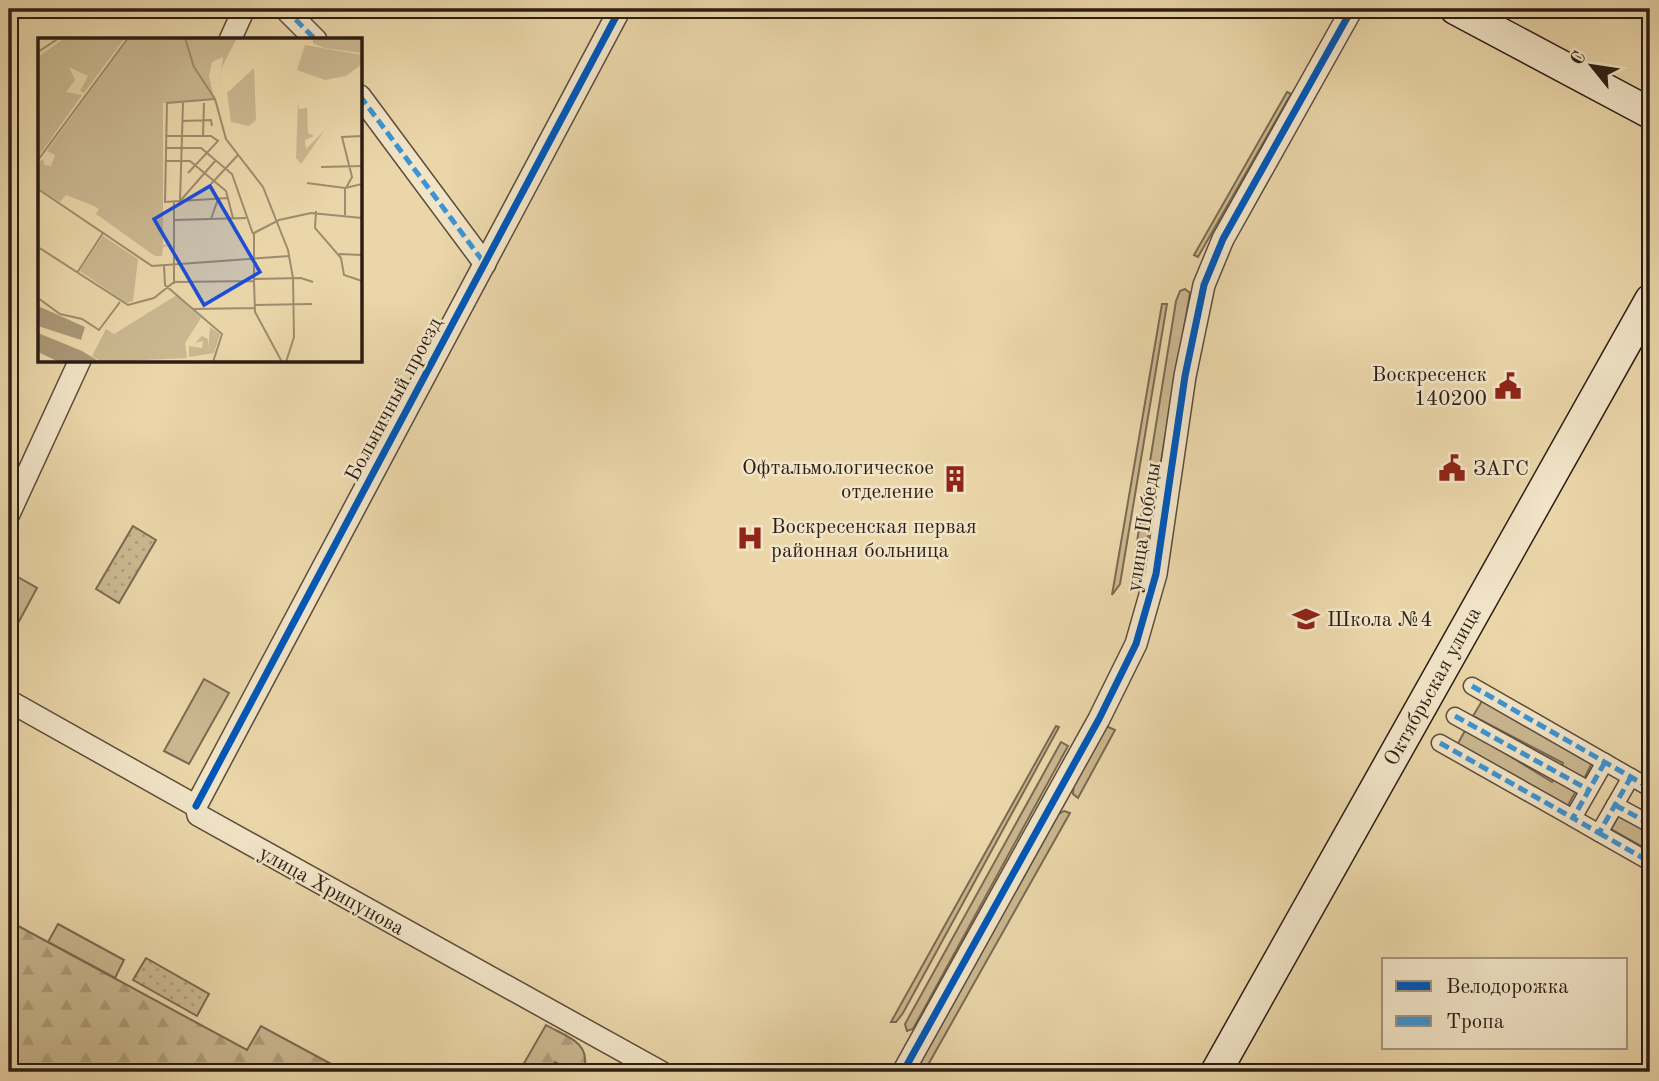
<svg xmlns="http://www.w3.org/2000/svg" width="1659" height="1081" font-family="'Old Standard TT',serif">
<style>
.green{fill:#cab790;stroke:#7b6a52;stroke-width:2}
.forest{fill:url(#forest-firs);stroke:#7b6a52;stroke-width:2}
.park{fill:url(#park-dots);stroke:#7b6a52;stroke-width:2}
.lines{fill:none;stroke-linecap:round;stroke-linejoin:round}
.pedestrian-casing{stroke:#5c4c39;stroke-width:19}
.minor-casing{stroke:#5c4c39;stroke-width:24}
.secondary-casing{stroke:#2c1e14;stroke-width:33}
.pedestrian{stroke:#f1e4c7;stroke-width:16}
.minor{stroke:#f1e4c7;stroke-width:21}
.secondary{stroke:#f1e4c7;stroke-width:30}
.quiet{stroke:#3c94d3;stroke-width:5;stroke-dasharray:10 5;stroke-linecap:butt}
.cycleway-casing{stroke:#f1e4c7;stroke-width:11}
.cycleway{stroke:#0057b8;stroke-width:7}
.labels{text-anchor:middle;stroke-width:5;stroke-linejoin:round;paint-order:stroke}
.poi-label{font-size:21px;fill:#2c1e14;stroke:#f1e4c7;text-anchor:start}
.street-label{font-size:21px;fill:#2c1e14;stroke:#f1e4c7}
.inset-road{fill:none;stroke:#9e8c6d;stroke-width:2}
.view{fill:#1d4ed8;fill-opacity:0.15;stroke:#1d4ed8;stroke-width:3.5}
.inset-edge{fill:none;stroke:#2c1e14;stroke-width:3.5}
</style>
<defs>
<pattern id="forest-firs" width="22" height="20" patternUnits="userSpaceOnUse" patternTransform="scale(1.75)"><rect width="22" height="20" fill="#cab790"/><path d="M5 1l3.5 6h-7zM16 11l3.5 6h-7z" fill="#ae9d7b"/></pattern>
<pattern id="park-dots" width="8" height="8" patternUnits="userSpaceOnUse" patternTransform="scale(1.75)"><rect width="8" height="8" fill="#cab790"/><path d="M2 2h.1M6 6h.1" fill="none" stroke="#ae9d7b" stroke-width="1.8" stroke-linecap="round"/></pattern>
</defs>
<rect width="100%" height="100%" fill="#ead6a9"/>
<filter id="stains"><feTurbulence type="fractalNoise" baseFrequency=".00286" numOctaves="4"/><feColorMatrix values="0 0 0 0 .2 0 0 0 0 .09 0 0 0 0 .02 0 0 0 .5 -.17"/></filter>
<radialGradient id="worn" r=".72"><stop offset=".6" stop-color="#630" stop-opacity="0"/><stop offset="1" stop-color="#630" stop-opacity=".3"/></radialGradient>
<g class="green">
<polygon points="1287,92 1291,94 1198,257 1194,255"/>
<polygon points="1185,289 1190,293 1142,572 1132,590 1130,585 1176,301 1180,291"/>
<polygon points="1162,304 1167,304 1120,584 1112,595"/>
<polygon points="9,572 37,588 9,640"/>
<polygon points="204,679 229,693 189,764 164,751"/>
<polygon points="1482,701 1592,763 1584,779 1562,766 1563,763 1473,716"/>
<polygon points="1056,726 1059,727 903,1013 896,1022 891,1022"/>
<polygon points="1106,726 1115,730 1078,798 1073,794 1074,782"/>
<polygon points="1466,729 1552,782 1554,779 1576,791 1567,807 1457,745"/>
<polygon points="1061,742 1068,746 913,1029 907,1031 905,1024"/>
<polygon points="1064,811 1070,813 924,1072 915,1072 1057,815"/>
<polygon points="1619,815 1650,833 1650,851 1611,829"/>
<polygon points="58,924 124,960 115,978 48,942"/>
</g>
<g class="forest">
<polygon points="9,921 247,1050 261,1026 333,1065 329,1072 9,1072"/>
<path d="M546 1025C567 1037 591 1042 584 1070L579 1067 574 1072 555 1062 549 1072H519Z"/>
</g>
<g class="park">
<polygon points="133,526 156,540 119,603 96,589"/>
<polygon points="146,958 209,994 197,1016 133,980"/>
</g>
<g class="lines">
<defs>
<g id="pedestrian">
<polyline points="1472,686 1650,788"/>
<polyline points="1455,716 1589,790"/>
<polyline points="1440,743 1573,818"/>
<polyline points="1605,762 1573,818 1599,833 1631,777"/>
<polyline points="1615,805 1650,824"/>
<polyline points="1599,833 1650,862"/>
</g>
<g id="minor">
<polyline points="285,9 316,40"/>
<polyline points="230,40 244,9"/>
<polyline points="360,96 485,264"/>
<polyline points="9,514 80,360"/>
<polyline points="9,701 196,806 198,815 661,1072"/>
<polyline points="196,806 620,9"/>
<polyline points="903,1072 1099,719 1136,644 1156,574 1185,376 1204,285 1223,239 1352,9"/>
</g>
<g id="secondary">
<polyline points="1455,9 1650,113"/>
<polyline points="1216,1072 1650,300"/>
</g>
</defs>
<use href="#pedestrian" class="pedestrian-casing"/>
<use href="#minor" class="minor-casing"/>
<use href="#secondary" class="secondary-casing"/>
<use href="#pedestrian" class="pedestrian"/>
<use href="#minor" class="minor"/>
<use href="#secondary" class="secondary"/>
<g class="quiet">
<polyline points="285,9 316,40"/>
<polyline points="360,96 485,264"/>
<polyline points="1472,686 1650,788"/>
<polyline points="1455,716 1589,790"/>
<polyline points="1440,743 1573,818"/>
<polyline points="1605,762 1573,818 1599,833 1631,777"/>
<polyline points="1615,805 1650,824"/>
<polyline points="1599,833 1650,862"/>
</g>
<defs>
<g id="cycleway">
<polyline points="196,806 620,9"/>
<polyline points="903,1072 1099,719 1136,644 1156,574 1185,376 1204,285 1223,239 1352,9"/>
</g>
</defs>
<use href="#cycleway" class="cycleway-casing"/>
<use href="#cycleway" class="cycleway"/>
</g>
<defs>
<symbol id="civic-bare" viewBox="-9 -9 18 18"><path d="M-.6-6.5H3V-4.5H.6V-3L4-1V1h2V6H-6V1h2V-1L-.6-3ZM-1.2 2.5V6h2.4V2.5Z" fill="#8f2418" stroke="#f1e4c7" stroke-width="2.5" paint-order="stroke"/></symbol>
<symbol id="building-bare" viewBox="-9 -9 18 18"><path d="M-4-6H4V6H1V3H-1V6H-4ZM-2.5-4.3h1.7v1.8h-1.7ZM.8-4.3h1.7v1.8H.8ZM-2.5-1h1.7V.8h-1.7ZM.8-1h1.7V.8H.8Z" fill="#8f2418" stroke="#f1e4c7" stroke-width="2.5" paint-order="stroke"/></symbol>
<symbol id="hospital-bare" viewBox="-9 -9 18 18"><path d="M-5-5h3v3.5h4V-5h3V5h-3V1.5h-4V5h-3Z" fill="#8f2418" stroke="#f1e4c7" stroke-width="2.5" paint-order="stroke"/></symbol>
<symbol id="school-bare" viewBox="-9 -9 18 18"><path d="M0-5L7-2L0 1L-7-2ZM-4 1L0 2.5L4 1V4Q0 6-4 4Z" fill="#8f2418" stroke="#f1e4c7" stroke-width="2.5" paint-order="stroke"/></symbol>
</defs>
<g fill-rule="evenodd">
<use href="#civic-bare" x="1489" y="367" width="38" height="38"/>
<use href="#civic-bare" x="1433" y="449" width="38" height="38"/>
<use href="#building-bare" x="936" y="460" width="38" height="38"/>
<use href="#hospital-bare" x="731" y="519" width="38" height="38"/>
<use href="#school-bare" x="1287" y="600" width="38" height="38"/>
</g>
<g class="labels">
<g class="poi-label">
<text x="1487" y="381" text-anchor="end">Воскресенск<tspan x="1487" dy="24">140200</tspan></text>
<text x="934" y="474" text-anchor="end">Офтальмологическое<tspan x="934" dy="24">отделение</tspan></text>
<text x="1473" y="475">ЗАГС</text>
<text x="771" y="533">Воскресенская первая<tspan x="771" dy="24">районная больница</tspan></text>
<text x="1327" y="626">Школа №4</text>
</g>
<g class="street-label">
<text transform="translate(393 399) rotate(-62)" y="7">Больничный проезд</text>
<text transform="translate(1143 527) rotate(-81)" y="7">улица Победы</text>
<text transform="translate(1432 686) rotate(-61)" y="7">Октябрьская улица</text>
<text transform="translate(332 890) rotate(29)" y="7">улица Хрипунова</text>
</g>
</g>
<g transform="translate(38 38)">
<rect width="324" height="324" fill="#ead6a9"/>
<path d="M267 7 324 17V26L308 38 287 42 259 32ZM65 198 100 221 95 263 88 265 42 233Z" fill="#cab790"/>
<path d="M27 0H87L46 55 42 53 50 38 31 29 37 42 28 54 44 57 0 119V19ZM91 0H199L184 29 180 54 185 19 174 24 171 38 176 61 125 65V207H135L125 209 124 218H117L58 176 61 171 56 168 28 157 22 164 0 150V125L5 121 6 127 13 128 17 117 9 113ZM275 0H324V15L286 10 275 5ZM216 30 218 82 211 88 193 84 189 55ZM260 64 261 71 269 70 270 95 276 98 267 102 268 111 286 93 263 126 258 120ZM172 289 182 296 176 315 151 319V308L164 310 165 303 157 305 164 298 170 301V312Z" fill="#cab790"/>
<path d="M118 4 142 27 144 38 113 48 101 29 100 7Z" fill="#cab790"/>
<path d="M139 257 163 280 147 305 149 320 64 324 54 318 68 291 76 296Z" fill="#cab790"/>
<path d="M0 268 47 289 43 302 0 288ZM0 295 44 313 62 324H21L0 314Z" fill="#a99776"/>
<path class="inset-road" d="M147 0 156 29 177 61 188 101 225 149 250 212 255 240 256 299 248 324M0 14 21 0M177 61 129 65 127 164 190 160M144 83 173 82 174 88M129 98H173L180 103 150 135M165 98 166 65M128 110H163L194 136 215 196M0 122 90 0M128 123H152L188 153 195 180M283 129 324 128M269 145 307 150M173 146 200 117M308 150 314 139 304 99 324 98M0 151 114 228 251 218M143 162 178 122M136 164V246M142 164 145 65M278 173 277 190 303 220 306 237 324 243M307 177V150L324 146M173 181 180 161M136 182 208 180M0 209 90 267 116 260 136 244 216 243V195L241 182 273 175 324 180M301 216 324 217M126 228 127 247 184 296 175 324M39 235 65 195M216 241 263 240 275 244M216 243 217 274 244 324M0 260 22 276 44 281 61 292 82 264M217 267 274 266M155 271 217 270"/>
<path class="view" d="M172 148 222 234 166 267 116 181Z"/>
<rect width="324" height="324" class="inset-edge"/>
</g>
<rect width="1659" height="1081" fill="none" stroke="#ead6a9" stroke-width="35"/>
<rect x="10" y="10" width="1638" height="1060" fill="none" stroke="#2c1e14" stroke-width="3.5"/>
<rect x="18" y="18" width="1624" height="1046" fill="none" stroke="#2c1e14" stroke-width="2"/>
<rect x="1382" y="958" width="245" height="91" fill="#f1e4c7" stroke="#a2957f" stroke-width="2"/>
<rect x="1396" y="981" width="35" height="10" fill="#0057b8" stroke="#a2957f" stroke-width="2"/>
<text x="1446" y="993" font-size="21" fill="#2c1e14">Велодорожка</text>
<rect x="1396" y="1016" width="35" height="10" fill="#3c94d3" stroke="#a2957f" stroke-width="2"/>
<text x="1446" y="1028" font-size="21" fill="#2c1e14">Тропа</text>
<g transform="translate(1592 66) rotate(300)" stroke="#f1e4c7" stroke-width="5" paint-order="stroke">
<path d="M0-5L12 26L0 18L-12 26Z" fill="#2c1e14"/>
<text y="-10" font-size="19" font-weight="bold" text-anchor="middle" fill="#2c1e14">С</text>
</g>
<rect width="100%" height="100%" filter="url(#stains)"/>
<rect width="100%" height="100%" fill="url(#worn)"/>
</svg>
